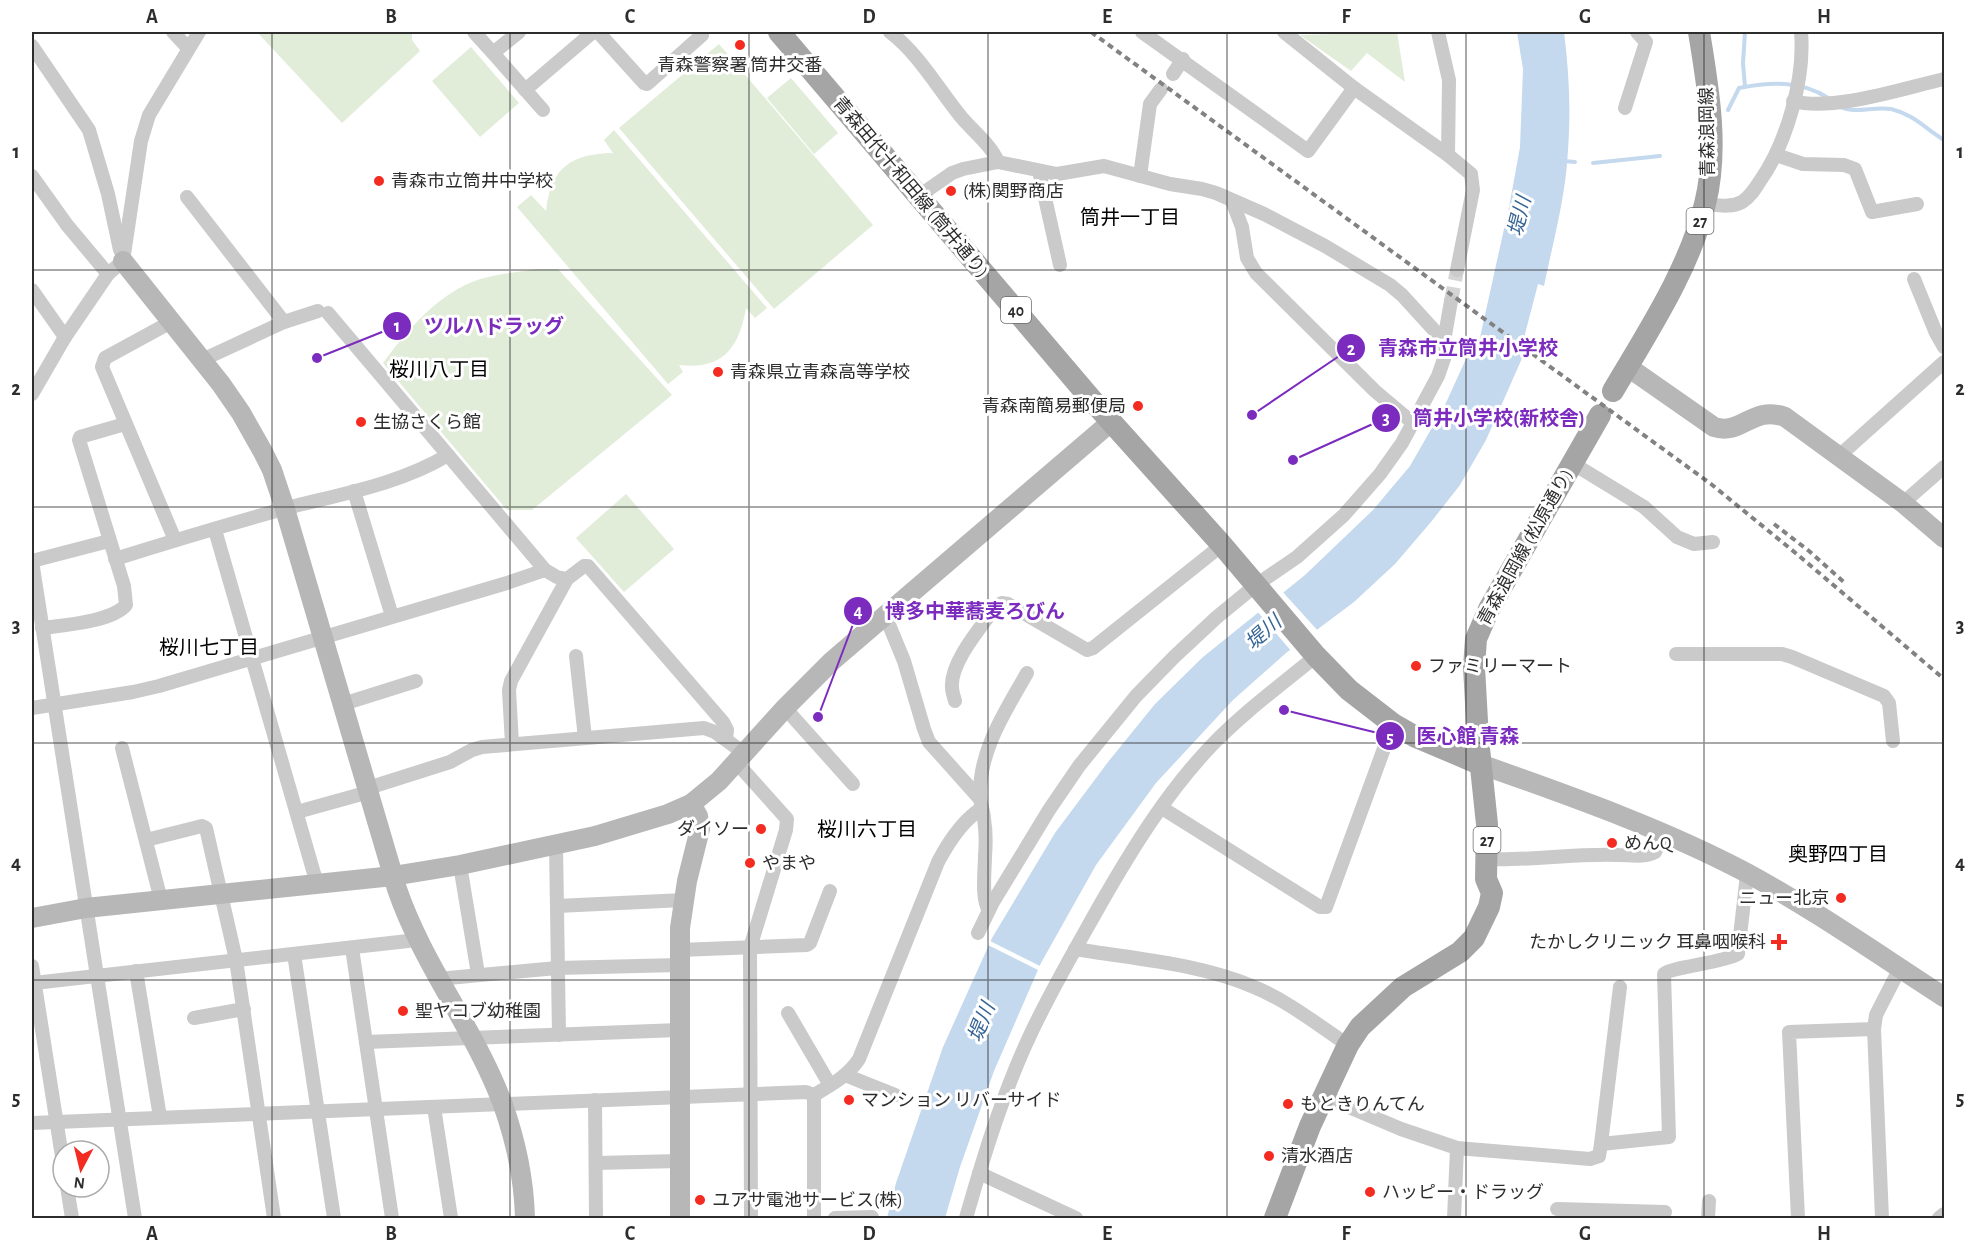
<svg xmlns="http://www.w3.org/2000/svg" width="1976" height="1250" font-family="'Alegreya Sans','Noto Sans JP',sans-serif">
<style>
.green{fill:#e1ecd9}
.water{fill:#c4d8ee}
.pier{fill:#fff}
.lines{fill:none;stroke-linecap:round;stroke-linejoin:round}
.stream{stroke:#c4d8ee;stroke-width:4}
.street-tunnel{stroke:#d5d5d5;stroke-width:14;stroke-dasharray:14 7;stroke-linecap:butt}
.street{stroke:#cacaca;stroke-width:14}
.secondary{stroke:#b7b7b7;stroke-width:20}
.primary{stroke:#a5a5a5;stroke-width:22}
.rail{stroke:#828282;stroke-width:4;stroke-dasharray:6 4.5;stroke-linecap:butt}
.grid{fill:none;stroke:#2d2d2d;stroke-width:1.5;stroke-opacity:0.55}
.poi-dot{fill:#f32b21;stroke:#fff;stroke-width:2}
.labels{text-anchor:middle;stroke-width:6;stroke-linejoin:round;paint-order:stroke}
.shield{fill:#fff;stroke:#6c6c6c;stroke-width:1.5}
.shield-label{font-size:16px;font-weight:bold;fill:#2d2d2d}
.poi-label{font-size:18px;fill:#2d2d2d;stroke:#fff;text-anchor:start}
.street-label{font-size:18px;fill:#2d2d2d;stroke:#fff}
.water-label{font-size:20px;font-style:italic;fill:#356495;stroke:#fff}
.neighbourhood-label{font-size:20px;fill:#000;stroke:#fff}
.leader{fill:none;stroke:#7b2cbf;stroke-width:2}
.callout-dot{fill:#7b2cbf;stroke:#fff;stroke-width:2}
.mark-label{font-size:18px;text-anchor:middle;font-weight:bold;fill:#fff}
.callout-label{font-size:20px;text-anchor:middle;font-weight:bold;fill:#7b2cbf;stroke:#fff;stroke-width:6;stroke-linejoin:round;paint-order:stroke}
.neatline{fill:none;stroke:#2d2d2d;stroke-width:2}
.grid-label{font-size:20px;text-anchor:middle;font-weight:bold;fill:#2d2d2d}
</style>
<rect width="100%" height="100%" fill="#fff"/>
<g class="green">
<polygon points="257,32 412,32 412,40 420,51 342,123"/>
<polygon points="1397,32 1405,82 1367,53 1351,71 1300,35"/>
<polygon points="719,44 873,225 774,309 619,128"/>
<polygon points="471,47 519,103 480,137 432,81"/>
<polygon points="791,78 838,133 814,154 767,98"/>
<path d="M614 130 767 308 755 318 746 308C739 349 722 370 679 365L683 372 668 384 517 207 531 195 546 211C551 167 571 154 613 153L604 140Z"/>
<path d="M536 269H558L672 395 532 510H507L383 363C406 332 435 297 472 282 492 274 515 273 536 269Z"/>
<polygon points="626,494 674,549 624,592 576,538"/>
</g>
<path class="water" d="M1517 32H1564C1569 71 1571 110 1568 150 1566 196 1553 242 1544 286L1538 284 1520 353 1523 356 1486 440 1460 485 1431 522 1395 564 1354 602 1286 653 1233 700 1156 783 1096 865 1041 963 994 1071 960 1167 945 1218H887L896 1183 943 1047 992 938 1055 833 1108 762 1155 704 1203 657 1305 575 1373 510 1410 466 1445 405 1470 350 1477 351 1510 202 1520 147 1523 69Z"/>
<g class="pier">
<polygon points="1281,590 1319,632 1292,652 1256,610"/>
<polygon points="988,940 1042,967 1040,971 986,944"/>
</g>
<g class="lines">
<g class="stream">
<polyline points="1745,87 1743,63 1745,32"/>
<path d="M1839 106C1855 115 1872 106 1891 109 1913 114 1926 129 1944 140"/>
<path d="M1728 110 1739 88C1770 82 1801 80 1828 98"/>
<polyline points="1564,161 1575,162"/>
<polyline points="1593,163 1660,156"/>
</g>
<polyline class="street-tunnel" points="1451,301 1457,270"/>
<g class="street">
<polyline points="173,32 188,48"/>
<polyline points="474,32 493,53 519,32"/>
<polyline points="598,32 644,83 647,84 702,35 701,32"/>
<path d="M890 32C920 55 938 89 962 118 974 132 991 145 998 162"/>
<polyline points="1142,32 1308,151 1354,88"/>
<polyline points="1284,32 1354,88 1448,155 1471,174 1473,190 1457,270"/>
<polyline points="1438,32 1449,80 1448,155"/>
<polyline points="32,46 89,130 108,194 120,250"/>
<polyline points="493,53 543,110"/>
<polyline points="1173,74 1183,59"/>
<polyline points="525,90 593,32"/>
<path d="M1793 101C1833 112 1904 88 1944 79"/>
<polyline points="1625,108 1646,42 1637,32"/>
<polyline points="1776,155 1803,164 1844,165 1855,169 1872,212 1917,204"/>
<polyline points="1039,171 1060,265"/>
<polyline points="32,176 67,225 108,274"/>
<polyline points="1140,176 1150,104 1161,89"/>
<polyline points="919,196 952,173 963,169 998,162 1057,174 1104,166 1170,184 1202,189 1216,193 1264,214 1325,246 1390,285 1402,295 1444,341"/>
<polyline points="187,197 284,322"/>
<polyline points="1232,201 1242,227 1247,258 1256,273 1375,391 1413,423"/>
<path d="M1705 204C1717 205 1731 208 1742 202 1750 197 1755 189 1760 181 1787 143 1805 78 1801 32"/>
<polyline points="1914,279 1936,333 1944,347"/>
<polyline points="32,290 65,337"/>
<polyline points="328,313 545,570 557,577 567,579"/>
<polyline points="171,322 105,358 102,367 175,540"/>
<polyline points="202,360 284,322 318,311"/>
<polyline points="32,394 65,337 108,274 123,261 141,141 149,115 199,32"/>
<polyline points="1839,456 1944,362"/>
<polyline points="1572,463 1644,507 1677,537 1694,544 1713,542"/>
<polyline points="354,491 392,616"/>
<polyline points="1903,503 1944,467"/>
<polyline points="215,530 317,884"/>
<path d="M115 559C172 541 229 524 287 508 341 494 400 484 448 455"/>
<polyline points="32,561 135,1218"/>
<polyline points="32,561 109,541"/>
<polyline points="885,615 904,661 924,729 929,742 980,799"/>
<path d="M42 628C64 625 111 622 126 605L124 586 79 440 80 437 125 424"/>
<polyline points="1676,654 1782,654 1792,657 1884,696 1889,703 1893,741"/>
<polyline points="576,656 585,738"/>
<path d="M955 701C954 697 952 692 952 687 950 662 982 626 997 605L1002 603 1008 604 1087 650 1093 648 1222 545"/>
<polyline points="343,704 416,681"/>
<polyline points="32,708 133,692 159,686 507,583 545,570"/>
<polyline points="785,708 853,784"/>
<polyline points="512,744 509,690 511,681 567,579 584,566 588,566 723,722 727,730 726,739"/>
<polyline points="122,748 161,900"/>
<polyline points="736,762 787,819 786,830 750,948 751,1218"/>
<polyline points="368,788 450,762 472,750 482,747 704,728 715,732 744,753"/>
<polyline points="1162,808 1320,907 1326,907 1393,724"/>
<polyline points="297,812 369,792"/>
<polyline points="146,840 202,826 206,828 236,960 274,1218"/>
<polyline points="556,845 559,1035"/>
<path d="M1487 859C1531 861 1575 853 1619 855 1630 855 1645 858 1655 852L1664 834"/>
<polyline points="460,865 478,974"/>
<polyline points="557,906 684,900"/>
<path d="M989 910C981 900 985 869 985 856 986 844 986 831 984 819 984 811 980 804 980 796 979 750 1005 712 1027 673"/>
<polyline points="978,933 993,902 1049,810 1079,766 1136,696 1174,657 1217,617 1256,585 1297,557 1344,515 1380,474 1402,443 1438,376 1446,353 1444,341 1451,301"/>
<polyline points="352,948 392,1218"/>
<path d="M1075 949C1134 959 1198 963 1254 987 1288 1001 1318 1025 1348 1045"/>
<polyline points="679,950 807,945 810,943 830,891"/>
<polyline points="294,954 334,1218"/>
<polyline points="32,966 63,1163"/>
<polyline points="136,971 160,1117"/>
<polyline points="438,979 557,968 679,965"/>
<polyline points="34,983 417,940"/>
<polyline points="788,1013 830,1085"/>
<polyline points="194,1018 244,1009"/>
<polyline points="366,1042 679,1030"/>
<polyline points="845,1075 895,1095"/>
<path d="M814 1095C831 1085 848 1076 859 1059L938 862C948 843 963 820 982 808"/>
<path d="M1323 1096 1401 1129 1457 1148 1590 1159 1599 1156 1601 1144 1669 1137 1664 974C1671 967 1722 963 1738 954L1747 874"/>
<polyline points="595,1100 596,1218"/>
<polyline points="434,1107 451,1218"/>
<polyline points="32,1123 806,1092 814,1095 814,1218"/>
<polyline points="1601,1144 1620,987"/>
<polyline points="596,1163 680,1161"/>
<polyline points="979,1173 1076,1218"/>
<polyline points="67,1187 72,1218"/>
<polyline points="1557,1209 1665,1212"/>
<polyline points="835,1218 872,1217"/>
<path d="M966 1218C984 1155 1004 1089 1033 1029 1053 987 1077 946 1100 905 1132 849 1167 792 1212 745 1244 712 1281 685 1316 656"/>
<polyline points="1454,1218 1457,1148"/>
<polyline points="1708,1218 1709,1201"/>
<polyline points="1798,1218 1789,1032 1874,1029"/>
<polyline points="1882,1218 1874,1029 1876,1015 1900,968"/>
<polyline points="1939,1218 1944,1214"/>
</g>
<g class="secondary">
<path d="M123 261 221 384 241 413 263 452 272 470 285 509 397 889C423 965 474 1028 502 1102 515 1138 524 1180 525 1218"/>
<path d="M1628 367 1714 427C1742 436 1752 405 1785 417L1903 503 1944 538"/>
<path d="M1480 764C1570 796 1662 828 1747 873 1815 910 1879 955 1944 997"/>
<polyline points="32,918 86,908 393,876 460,865 595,836 668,814 691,804 719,781 785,708 832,661 1111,422"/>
<polyline points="680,1218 680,928 687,881 700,829 698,816 691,804"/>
</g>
<g class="primary">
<polyline points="779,32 1097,406 1222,545 1316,656 1349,690 1393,724 1414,736 1480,764"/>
<path d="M1613 391C1647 333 1689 270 1705 204 1719 148 1708 87 1699 32"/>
<polyline points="1275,1218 1310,1126 1348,1045 1360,1027 1403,987 1460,952 1474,938 1489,907 1492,893 1486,879 1487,824 1478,739 1474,667 1476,639 1489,609 1600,415"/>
</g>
<g class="rail">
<polyline points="1091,32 1711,484 1798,555 1944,679"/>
<polyline points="1774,524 1809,551 1845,583"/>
</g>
</g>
<path class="grid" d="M272 32V1218M510 32V1218M749 32V1218M988 32V1218M1227 32V1218M1466 32V1218M1704 32V1218M32 270H1944M32 507H1944M32 743H1944M32 980H1944"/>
<g class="poi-dot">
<circle cx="740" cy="45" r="6"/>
<circle cx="379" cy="181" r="6"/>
<circle cx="951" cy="191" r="6"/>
<circle cx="718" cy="372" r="6"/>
<circle cx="1138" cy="406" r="6"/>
<circle cx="361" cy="422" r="6"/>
<circle cx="1416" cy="666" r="6"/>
<circle cx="761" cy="829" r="6"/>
<circle cx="1612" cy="843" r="6"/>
<circle cx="750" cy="863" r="6"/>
<circle cx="1841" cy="898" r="6"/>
<path d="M1776 933h6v6h6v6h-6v6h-6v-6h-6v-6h6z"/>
<circle cx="403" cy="1011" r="6"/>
<circle cx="849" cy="1100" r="6"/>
<circle cx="1288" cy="1104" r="6"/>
<circle cx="1269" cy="1156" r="6"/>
<circle cx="1370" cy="1192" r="6"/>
<circle cx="700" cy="1200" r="6"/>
</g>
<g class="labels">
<g class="shield">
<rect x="1686.5" y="208" width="27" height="26" rx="4.5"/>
<rect x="1001" y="297" width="30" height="26" rx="4.5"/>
<rect x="1473.5" y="827" width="27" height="26" rx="4.5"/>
</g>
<g class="shield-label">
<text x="1700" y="227">27</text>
<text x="1016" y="316">40</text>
<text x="1487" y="846">27</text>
</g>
<g class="poi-label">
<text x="740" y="71" text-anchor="middle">青森警察署 筒井交番</text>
<text x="391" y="187">青森市立筒井中学校</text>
<text x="963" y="197">(株)関野商店</text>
<text x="730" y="378">青森県立青森高等学校</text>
<text x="1126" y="412" text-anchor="end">青森南簡易郵便局</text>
<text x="373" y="428">生協さくら館</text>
<text x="1428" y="672">ファミリーマート</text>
<text x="749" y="835" text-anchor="end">ダイソー</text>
<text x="1624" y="849">めんQ</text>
<text x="762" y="869">やまや</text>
<text x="1829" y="904" text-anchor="end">ニュー北京</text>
<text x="1766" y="948" text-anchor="end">たかしクリニック 耳鼻咽喉科</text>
<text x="415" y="1017">聖ヤコブ幼稚園</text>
<text x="861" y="1106">マンション リバーサイド</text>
<text x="1300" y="1110">もときりんてん</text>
<text x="1281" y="1162">清水酒店</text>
<text x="1382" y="1198">ハッピー・ドラッグ</text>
<text x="712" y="1206">ユアサ電池サービス(株)</text>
</g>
<g class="street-label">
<text transform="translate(1707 132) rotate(-91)" y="6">青森浪岡線</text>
<text transform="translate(911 187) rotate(50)" y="6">青森田代十和田線 (筒井通り)</text>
<text transform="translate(1525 547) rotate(-61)" y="6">青森浪岡線 (松原通り)</text>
</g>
<g class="water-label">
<text transform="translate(1519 216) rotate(-76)" y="7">堤川</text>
<text transform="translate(1263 632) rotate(-41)" y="7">堤川</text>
<text transform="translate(981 1022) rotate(-68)" y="7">堤川</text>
</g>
<g class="neighbourhood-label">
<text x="1130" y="224">筒井一丁目</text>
<text x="439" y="376">桜川八丁目</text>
<text x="209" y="654">桜川七丁目</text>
<text x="867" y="836">桜川六丁目</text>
<text x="1838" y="861">奥野四丁目</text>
</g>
</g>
<path class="leader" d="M317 358L397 326M1252 415L1351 348M1293 460L1386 418M818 717L858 611M1284 710L1390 736"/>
<g class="callout-dot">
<circle cx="317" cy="358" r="6"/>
<circle cx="1252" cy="415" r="6"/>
<circle cx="1293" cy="460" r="6"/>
<circle cx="818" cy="717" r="6"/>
<circle cx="1284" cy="710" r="6"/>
<circle cx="397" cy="326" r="15"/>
<circle cx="1351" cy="348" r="15"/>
<circle cx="1386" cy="418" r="15"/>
<circle cx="858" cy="611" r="15"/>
<circle cx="1390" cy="736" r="15"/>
</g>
<g class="mark-label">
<text x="397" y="332">1</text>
<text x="1351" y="355">2</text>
<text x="1386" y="424">3</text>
<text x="858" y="617">4</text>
<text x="1390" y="743">5</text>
</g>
<g class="callout-label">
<text x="494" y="333">ツルハドラッグ</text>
<text x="1468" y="355">青森市立筒井小学校</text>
<text x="1499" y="425">筒井小学校(新校舎)</text>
<text x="975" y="618">博多中華蕎麦ろびん</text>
<text x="1468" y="743">医心館 青森</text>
</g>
<rect width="1976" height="1250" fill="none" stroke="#ffffff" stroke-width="66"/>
<g transform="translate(81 1169) rotate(187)"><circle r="28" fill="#ffffff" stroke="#ababab" stroke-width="1.5"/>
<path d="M0-4.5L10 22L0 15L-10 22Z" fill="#f32b21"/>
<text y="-9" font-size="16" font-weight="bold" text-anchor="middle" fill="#2d2d2d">N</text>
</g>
<rect x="33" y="33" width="1910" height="1184" class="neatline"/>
<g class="grid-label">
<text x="152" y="23">A</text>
<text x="391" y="23">B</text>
<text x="630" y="23">C</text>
<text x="869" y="23">D</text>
<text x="1107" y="23">E</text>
<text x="1346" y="23">F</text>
<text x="1585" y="23">G</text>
<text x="1824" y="23">H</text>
<text x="16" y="158">1</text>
<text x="1960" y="158">1</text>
<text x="16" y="395">2</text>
<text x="1960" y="395">2</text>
<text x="16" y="632">3</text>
<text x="1960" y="632">3</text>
<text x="16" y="869">4</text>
<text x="1960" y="869">4</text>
<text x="16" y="1105">5</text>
<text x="1960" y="1105">5</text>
<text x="152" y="1240">A</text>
<text x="391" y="1240">B</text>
<text x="630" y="1240">C</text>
<text x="869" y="1240">D</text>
<text x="1107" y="1240">E</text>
<text x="1346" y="1240">F</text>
<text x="1585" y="1240">G</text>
<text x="1824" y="1240">H</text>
</g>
</svg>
